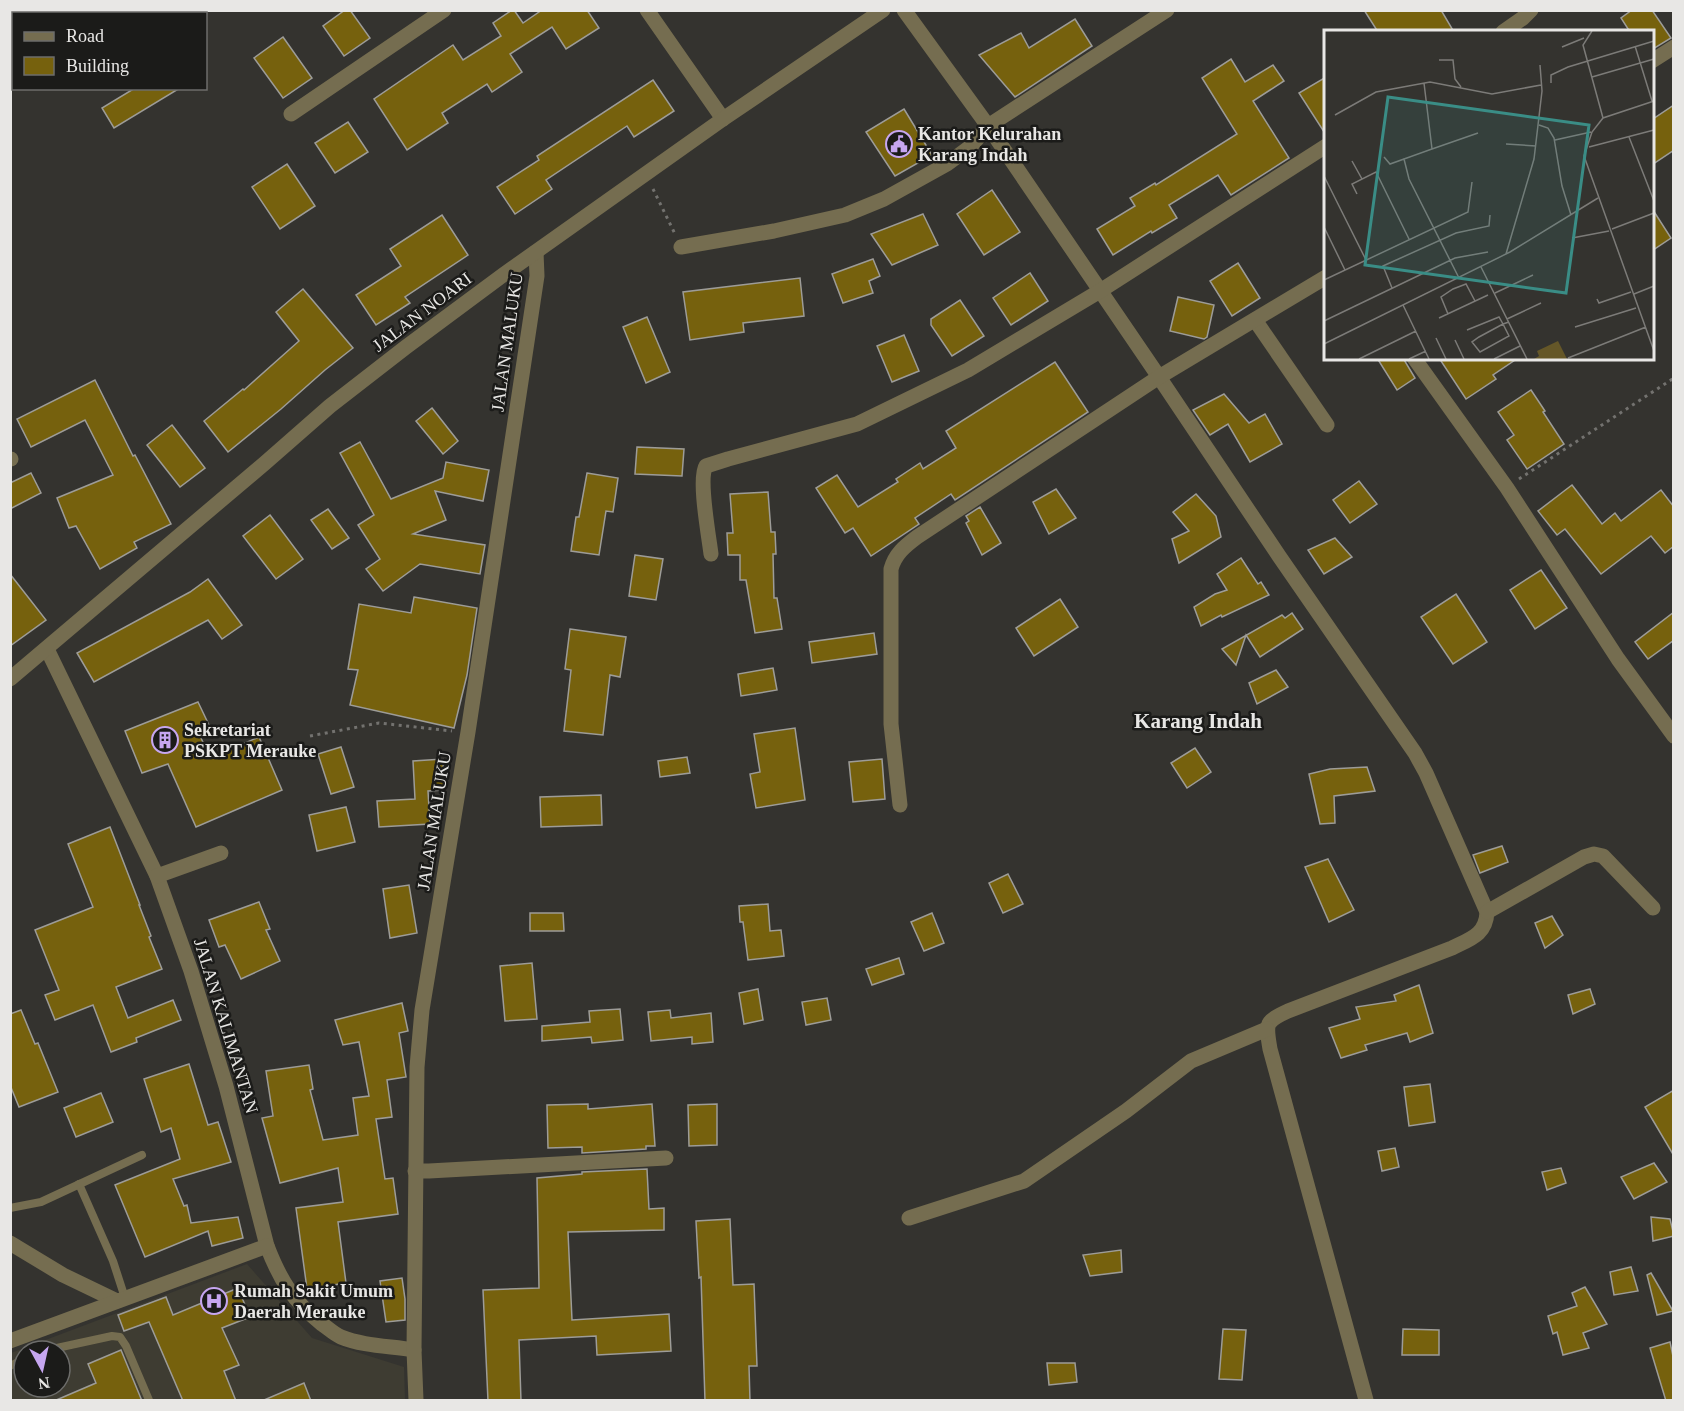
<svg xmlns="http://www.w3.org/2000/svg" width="1684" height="1411" font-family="Georgia,serif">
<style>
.built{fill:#3e3c32;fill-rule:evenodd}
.building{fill:#76610d;stroke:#9d9c98;stroke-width:1.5}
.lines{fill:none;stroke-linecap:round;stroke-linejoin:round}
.path{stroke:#73726f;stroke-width:3;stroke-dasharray:3 4.5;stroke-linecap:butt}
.service{stroke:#756d50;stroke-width:8}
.minor{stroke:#756d50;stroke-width:15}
.tertiary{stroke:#756d50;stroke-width:15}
.labels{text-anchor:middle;stroke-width:5;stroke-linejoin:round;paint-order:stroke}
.poi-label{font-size:18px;font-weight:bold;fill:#e8e7e5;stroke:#1b1b19;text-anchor:start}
.street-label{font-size:18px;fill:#e8e7e5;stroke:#1b1b19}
.quarter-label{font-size:21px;font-weight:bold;fill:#e8e7e5;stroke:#1b1b19}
.inset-road{fill:none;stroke:#7c7b78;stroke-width:1.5}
.view{fill:#3a8d86;fill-opacity:0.15;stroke:#3a8d86;stroke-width:3}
.inset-edge{fill:none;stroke:#e8e7e5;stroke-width:3}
</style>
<rect width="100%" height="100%" fill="#34332f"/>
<path class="built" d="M247 1264 312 1338 404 1367 405 1400H11V1353ZM24 1351H60V1387H24Z"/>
<g class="building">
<polygon points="345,10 350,10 370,38 344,56 323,26"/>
<polygon points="512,10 514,10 523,23 542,10 587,10 599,28 566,49 552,27 510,54 522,72 492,92 487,84 442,113 448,123 407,150 374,99 453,45 463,60 501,36 493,23"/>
<polygon points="1364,10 1441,10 1454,32 1378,32"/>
<polygon points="1632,10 1652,10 1671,38 1653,49 1653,32 1630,32 1621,18"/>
<polygon points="1075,19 1092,46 1015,97 979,55 1021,33 1029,48"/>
<polygon points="283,37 312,78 283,98 254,58"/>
<polygon points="1231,59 1245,82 1273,65 1284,81 1253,101 1289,158 1231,195 1218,175 1169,205 1177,218 1152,233 1151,231 1113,255 1097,229 1135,206 1130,198 1155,183 1156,185 1237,134 1202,78"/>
<polygon points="1326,77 1326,135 1299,93"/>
<polygon points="653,80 674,111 634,137 627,126 546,180 552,189 515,214 497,187 539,160 537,156"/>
<polygon points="135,88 180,88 114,128 102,108"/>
<polygon points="1674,105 1674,150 1653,164 1653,119"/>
<polygon points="904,109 932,155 895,176 866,132"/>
<polygon points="348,122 368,152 335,173 315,143"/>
<polygon points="287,164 315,206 280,229 252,187"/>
<polygon points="992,190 1020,232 984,255 957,214"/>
<polygon points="1653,210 1671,238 1653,250"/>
<polygon points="923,214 938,245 892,265 871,234"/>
<polygon points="442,215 468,255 405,297 410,303 376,325 356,295 401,266 390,249"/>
<polygon points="873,259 880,276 869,281 873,293 843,303 832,274"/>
<polygon points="1238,263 1260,298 1232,316 1210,281"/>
<polygon points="1030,273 1048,301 1011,325 993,298"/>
<polygon points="800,278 804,316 743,323 744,332 690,340 683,292"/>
<polygon points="303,289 353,348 325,370 281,409 228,452 204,421 243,389 244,390 299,341 276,312"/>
<polygon points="1178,297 1214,305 1207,337 1204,339 1170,331"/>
<polygon points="960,300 984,336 952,356 931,325 931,319"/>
<polygon points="647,317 670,372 646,383 623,327"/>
<polygon points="904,335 919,371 892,382 877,346"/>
<polygon points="1377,358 1403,358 1415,378 1397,390"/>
<polygon points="1439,358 1518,358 1493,375 1496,379 1466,399"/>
<polygon points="1055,362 1088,412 955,500 951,494 915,518 919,524 871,556 853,528 845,533 816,488 837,475 858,507 898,482 896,479 920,463 923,469 956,448 946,431"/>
<polygon points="95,380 133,456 135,455 171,524 134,542 137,548 100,569 76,526 69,528 57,498 113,475 85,420 31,447 17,419"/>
<polygon points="1531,390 1545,411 1543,412 1564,444 1527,469 1507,440 1514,435 1498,412"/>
<polygon points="1224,394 1249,423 1265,414 1282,444 1250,462 1228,424 1210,435 1193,410"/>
<polygon points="432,408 458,441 443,454 416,421"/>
<polygon points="172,425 205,468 180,487 147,445"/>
<polygon points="360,442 391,499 443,478 446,462 489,470 483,501 435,491 446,520 413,534 485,545 480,574 420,564 383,591 366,569 380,559 358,525 374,515 340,453"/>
<polygon points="637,447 684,449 682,476 635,474"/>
<polygon points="31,473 41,493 10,509 10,483"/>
<polygon points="587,473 618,478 613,512 606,511 599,555 571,551 576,517 579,517"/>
<polygon points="1359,481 1377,504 1350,523 1333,500"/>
<polygon points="1572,485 1602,524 1615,513 1621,521 1661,490 1674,507 1674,546 1665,553 1651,536 1601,574 1565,529 1557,535 1538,511"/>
<polygon points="1056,489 1076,518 1049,534 1033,502"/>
<polygon points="768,492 771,532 775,532 776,554 773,554 774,598 777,598 782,629 755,633 746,580 740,580 740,555 728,555 727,533 733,533 730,494"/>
<polygon points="1196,494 1216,516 1221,537 1179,563 1172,539 1189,531 1173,512"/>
<polygon points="980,507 1001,543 982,555 966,523 969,521 966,516"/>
<polygon points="328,509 349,538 332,549 311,520"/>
<polygon points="270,515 303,559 276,579 243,536"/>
<polygon points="1335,538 1352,557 1324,574 1308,550"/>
<polygon points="635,555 663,559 656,600 629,596"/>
<polygon points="1241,558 1258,584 1261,582 1269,595 1222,617 1221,615 1201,626 1194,607 1215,594 1227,590 1217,574"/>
<polygon points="1541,570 1567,608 1535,629 1510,590"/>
<polygon points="10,574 46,620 10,646"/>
<polygon points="208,579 242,625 222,639 208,620 94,682 77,653 190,592"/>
<polygon points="1456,594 1487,642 1453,664 1421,617"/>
<polygon points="414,597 477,608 467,675 454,728 350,705 358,670 348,669 359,604 411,613"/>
<polygon points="1060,599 1078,627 1034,656 1016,628"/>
<polygon points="1674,612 1674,640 1648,659 1635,642"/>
<polygon points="1292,613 1303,629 1260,657 1246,635 1236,665 1222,649 1282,615 1285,618"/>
<polygon points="570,629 626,637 620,677 610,675 603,735 564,731 571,670 565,669"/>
<polygon points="874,633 877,654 812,663 809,642"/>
<polygon points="773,668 777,690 741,696 738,674"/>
<polygon points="1276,670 1288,687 1257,704 1249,683"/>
<polygon points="198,702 209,725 197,729 210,758 259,737 282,790 196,827 168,764 142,773 125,731"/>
<polygon points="795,728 805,800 756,808 750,774 760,772 754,734"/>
<polygon points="341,747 354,787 331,794 318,754"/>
<polygon points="1195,748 1211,772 1187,788 1171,763"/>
<polygon points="687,757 690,773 660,777 658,761"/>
<polygon points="443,759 444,790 428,791 430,824 379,827 377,801 415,799 413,761"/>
<polygon points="882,759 885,799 853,802 849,762"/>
<polygon points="1367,767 1375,791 1334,796 1335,823 1320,824 1309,774 1330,769"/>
<polygon points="601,795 602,825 541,827 540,797"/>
<polygon points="346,807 355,842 317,851 309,815"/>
<polygon points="110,827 140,905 139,905 151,936 149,937 162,969 116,987 128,1018 173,1000 181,1020 136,1038 137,1042 111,1052 93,1005 55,1020 45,995 59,990 35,930 93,907 68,844"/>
<polygon points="1502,846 1508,862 1480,873 1473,855"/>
<polygon points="1328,859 1354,910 1329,922 1305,867"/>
<polygon points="1008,874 1023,904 1003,913 989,883"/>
<polygon points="409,885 417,933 390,938 383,889"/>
<polygon points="259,902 270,929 266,930 280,961 241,979 225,945 219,947 209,920"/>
<polygon points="768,904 770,931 781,930 784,956 748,960 743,922 740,922 739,906"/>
<polygon points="530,913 563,913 564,931 530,931"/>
<polygon points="932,913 944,943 924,951 911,922"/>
<polygon points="1552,916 1563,935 1545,948 1535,923"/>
<polygon points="899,958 904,974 872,985 866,969"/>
<polygon points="532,963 537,1019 505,1021 500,966"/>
<polygon points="1419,985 1433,1033 1410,1042 1407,1033 1365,1045 1367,1050 1341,1058 1329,1028 1360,1019 1356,1007 1396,1001 1394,995"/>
<polygon points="758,989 763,1020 744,1024 739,993"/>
<polygon points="1590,989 1595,1004 1573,1014 1568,995"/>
<polygon points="827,998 831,1020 806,1025 802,1002"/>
<polygon points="402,1003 408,1031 399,1033 406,1077 387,1080 392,1117 376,1119 385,1179 393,1178 398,1214 338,1222 346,1283 307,1289 296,1208 343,1202 338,1168 280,1183 262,1118 273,1116 266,1071 309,1065 313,1089 310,1090 323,1140 358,1135 353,1098 369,1096 359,1042 343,1045 335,1020"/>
<polygon points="620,1009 623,1040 592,1043 591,1037 542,1041 542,1026 590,1022 589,1011"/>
<polygon points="21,1010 35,1044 38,1043 58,1092 19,1107 10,1085 10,1014"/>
<polygon points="670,1010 671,1018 711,1013 713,1042 692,1044 692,1037 651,1041 648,1012"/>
<polygon points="189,1064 208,1125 218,1122 231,1162 173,1179 184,1206 187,1205 191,1223 238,1217 243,1238 212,1246 208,1231 145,1257 115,1185 180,1159 171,1128 161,1132 144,1079"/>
<polygon points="1430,1084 1435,1122 1409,1126 1404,1087"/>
<polygon points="1674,1090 1674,1156 1645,1107"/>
<polygon points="101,1093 113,1122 76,1137 64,1108"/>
<polygon points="588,1104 588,1109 652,1104 655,1146 646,1146 646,1149 582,1153 582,1147 548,1148 547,1105"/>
<polygon points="717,1104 717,1145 689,1146 688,1105"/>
<polygon points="1395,1148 1399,1167 1382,1171 1378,1151"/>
<polygon points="1654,1163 1667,1182 1634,1199 1621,1177"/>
<polygon points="1561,1168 1566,1183 1547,1190 1542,1172"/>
<polygon points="647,1169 649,1209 664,1208 664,1230 568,1232 572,1320 669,1314 671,1351 597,1355 596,1336 519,1340 521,1401 488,1401 483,1290 539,1288 537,1178 582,1174 582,1172"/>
<polygon points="1651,1217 1670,1219 1674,1236 1653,1241"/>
<polygon points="730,1219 733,1285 754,1284 757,1366 749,1366 750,1401 705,1401 701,1277 699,1278 696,1221"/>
<polygon points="1121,1250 1122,1272 1090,1276 1083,1255"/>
<polygon points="1631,1267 1638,1291 1614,1295 1610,1272"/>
<polygon points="1651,1273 1673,1311 1657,1315 1647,1275"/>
<polygon points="402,1278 405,1299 405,1320 386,1322 380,1281"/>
<polygon points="1585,1287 1607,1324 1583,1333 1589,1348 1563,1355 1557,1332 1553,1334 1548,1316 1577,1306 1572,1293"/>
<polygon points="238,1288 250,1317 222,1328 239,1365 224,1371 236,1401 183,1401 149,1322 124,1331 118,1315 166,1297 173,1315"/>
<polygon points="1223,1329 1246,1330 1242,1380 1219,1379"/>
<polygon points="1403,1329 1439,1330 1439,1355 1402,1355"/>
<polygon points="1670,1342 1674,1361 1674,1401 1666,1401 1650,1348"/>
<polygon points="121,1350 142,1401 54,1401 96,1383 88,1364"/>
<polygon points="1047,1363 1075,1363 1077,1382 1049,1385"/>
<polygon points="304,1383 311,1401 264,1401 264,1400"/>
</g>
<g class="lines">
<g class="path">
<polyline points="653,189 675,234"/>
<polyline points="1519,479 1674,378"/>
<polyline points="310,736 379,723 452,731"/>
</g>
<g class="service">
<polyline points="79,1184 113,1261 125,1298"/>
<polyline points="10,1208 41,1202 142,1155"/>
<polyline points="43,1351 112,1336 120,1337 126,1346 149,1400"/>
<polyline points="10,1366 24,1359"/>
</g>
<g class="minor">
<polyline points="647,10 723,119"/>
<path d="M904 10 988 126 1159 377 1279 556 1415 753 1426 773 1487 912C1486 935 1470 939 1452 948L1288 1011C1264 1022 1266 1024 1270 1049L1366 1400"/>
<polyline points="1503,32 1523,18 1531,10"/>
<polyline points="1652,61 1674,47"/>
<polyline points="291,114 444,10"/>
<polyline points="681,247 774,231 845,215 884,199 947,164 970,147 988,126 1167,10"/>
<polyline points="1255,320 1327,425"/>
<polyline points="1414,358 1507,488 1618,659 1674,736"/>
<polyline points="10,459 11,459"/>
<path d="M711 554C709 537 698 478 706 466L728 459 857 424 968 370 1100 291 1326 146"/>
<path d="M47 649 157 876 191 971 226 1086 267 1246C280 1280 293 1301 322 1324 328 1328 334 1334 341 1337 363 1346 390 1346 414 1350"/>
<path d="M900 805 891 724V569C895 554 905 546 917 537L1159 377 1326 277"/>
<polyline points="157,876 221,853"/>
<polyline points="1487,912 1584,857 1594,854 1603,856 1653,908"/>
<polyline points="415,1171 429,1171 666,1158"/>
<polyline points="909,1218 1024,1181 1126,1111 1191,1061 1267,1029"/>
<polyline points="10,1243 63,1275 117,1301"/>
<polyline points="10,1341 267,1246"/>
<polyline points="416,1400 414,1350 417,1067 422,1010 468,732 537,276 536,252"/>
</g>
<polyline class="tertiary" points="10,679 265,463 330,406 406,347 503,275 723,119 883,10"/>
</g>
<defs>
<symbol id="civic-ring" viewBox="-11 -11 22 22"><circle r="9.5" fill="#1b1b19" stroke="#c6a6f0" stroke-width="1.5"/><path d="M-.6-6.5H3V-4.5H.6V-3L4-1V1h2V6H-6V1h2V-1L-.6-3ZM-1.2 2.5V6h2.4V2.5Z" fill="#c6a6f0"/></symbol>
<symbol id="building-ring" viewBox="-11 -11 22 22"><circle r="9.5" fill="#1b1b19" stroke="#c6a6f0" stroke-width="1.5"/><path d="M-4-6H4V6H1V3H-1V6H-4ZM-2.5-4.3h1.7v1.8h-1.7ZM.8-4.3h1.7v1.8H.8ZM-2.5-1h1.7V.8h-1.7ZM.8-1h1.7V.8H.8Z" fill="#c6a6f0"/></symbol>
<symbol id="hospital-ring" viewBox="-11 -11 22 22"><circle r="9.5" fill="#1b1b19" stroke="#c6a6f0" stroke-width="1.5"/><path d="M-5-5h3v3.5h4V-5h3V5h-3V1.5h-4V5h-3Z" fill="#c6a6f0"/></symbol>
</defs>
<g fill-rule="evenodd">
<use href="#civic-ring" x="884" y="129" width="30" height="30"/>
<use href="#building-ring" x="150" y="725" width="30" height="30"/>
<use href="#hospital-ring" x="199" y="1286" width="30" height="30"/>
</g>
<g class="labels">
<g class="poi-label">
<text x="918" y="140">Kantor Kelurahan<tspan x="918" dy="21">Karang Indah</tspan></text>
<text x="184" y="736">Sekretariat<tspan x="184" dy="21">PSKPT Merauke</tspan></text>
<text x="234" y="1297">Rumah Sakit Umum<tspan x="234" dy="21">Daerah Merauke</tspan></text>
</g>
<g class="street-label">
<text transform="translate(422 312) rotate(-37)" y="6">JALAN NOARI</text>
<text transform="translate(507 342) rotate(-82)" y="6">JALAN MALUKU</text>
<text transform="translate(434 821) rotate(-81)" y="6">JALAN MALUKU</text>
<text transform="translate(226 1026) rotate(73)" y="6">JALAN KALIMANTAN</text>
</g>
<g class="quarter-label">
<text x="1198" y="728">Karang Indah</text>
</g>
</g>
<g transform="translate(1324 30)">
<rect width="330" height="330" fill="#34332f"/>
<path d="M234 311 243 329H210L215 326 213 321Z" fill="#655728"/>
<path class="inset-road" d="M268 1 259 15 279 88M311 16 328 71M238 17 260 8M115 30H129L131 49 137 57M268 47 330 29M100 53 108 119 80 129 85 149 135 248M227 53V45L244 37 330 11M330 71 279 88 268 102 260 126 330 321M11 85 52 62 106 52 168 64 217 55M215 95 224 98 230 108 238 156 247 185M305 107 330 171M231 110 267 102M182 114 212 116M265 117 330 100M108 119 154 103M60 127 66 134 80 129M28 131 38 149M0 146 42 230M33 164 28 154 52 142 85 209M0 197 21 240M288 199 330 183M248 208 285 201M182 224 210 129 218 61 216 35M157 237 203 329M0 250 144 182 148 152M68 258 59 236 132 203 165 196 166 185M171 263 209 245M310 264 330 256M273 269 275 273 307 262M79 275 105 329M124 284 117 267 129 259 142 254 151 271M115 288 164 265M183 289 217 273M0 291 131 228 164 222M251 297 312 278M143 300 175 287 179 294 185 306 156 322 148 312 155 307 179 294 185 292M112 308 122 329M131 310 140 329M0 314 186 222 274 168M244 328 322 297M35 329 92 301M85 329 102 321M170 329 196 316"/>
<path class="view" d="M64 67 265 95 242 263 41 235Z"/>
<rect width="330" height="330" class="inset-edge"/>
</g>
<rect width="1684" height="1411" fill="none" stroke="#e8e7e5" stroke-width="24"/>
<rect x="12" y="12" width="195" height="78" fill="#1b1b19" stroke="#6d6d6b" stroke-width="1.5"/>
<rect x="24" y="32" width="30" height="9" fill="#756d50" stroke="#6d6d6b" stroke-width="1.5"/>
<text x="66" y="42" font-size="18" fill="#e8e7e5">Road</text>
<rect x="24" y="57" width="30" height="18" fill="#76610d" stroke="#6d6d6b" stroke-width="1.5"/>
<text x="66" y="72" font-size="18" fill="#e8e7e5">Building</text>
<g transform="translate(42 1369) rotate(172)"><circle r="28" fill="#1b1b19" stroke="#6d6d6b" stroke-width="1.5"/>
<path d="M0-4.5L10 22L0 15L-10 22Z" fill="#c6a6f0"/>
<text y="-9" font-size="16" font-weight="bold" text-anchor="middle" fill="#e8e7e5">N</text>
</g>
</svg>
